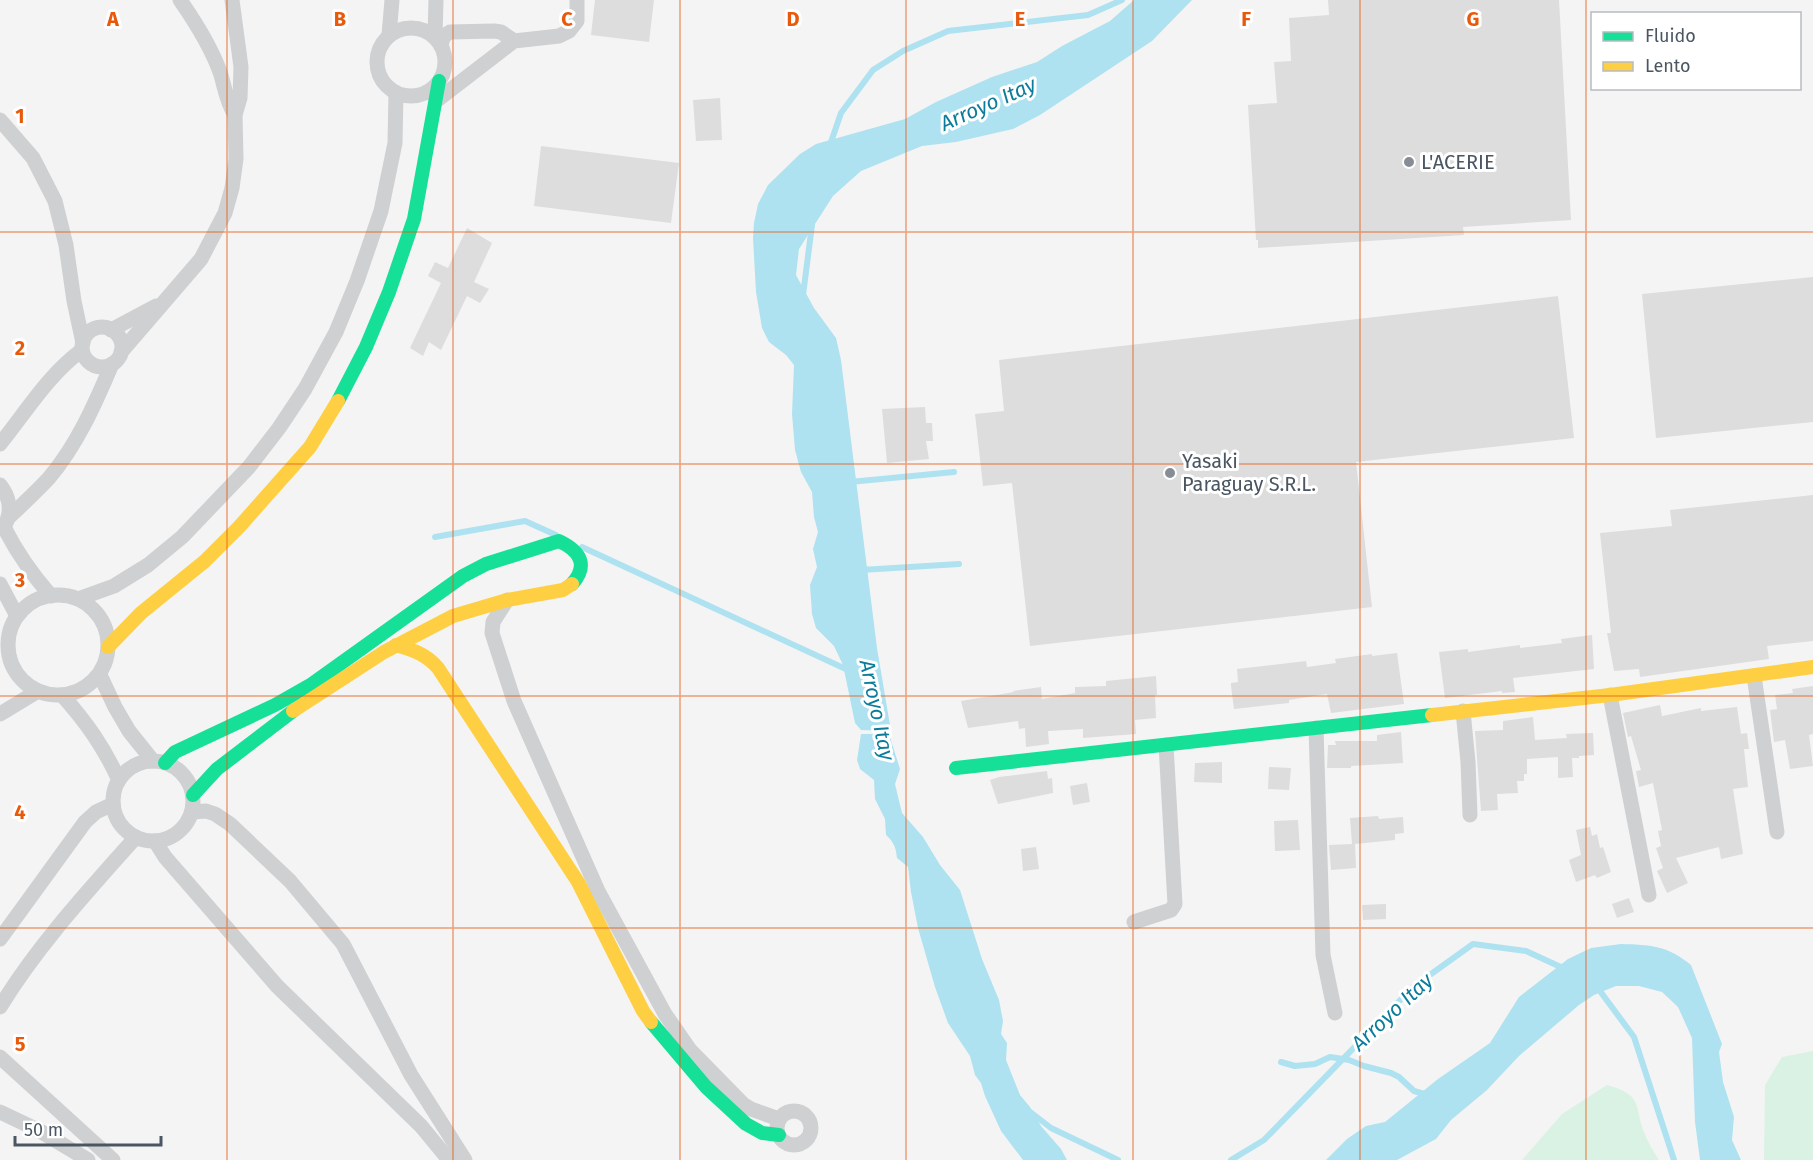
<svg xmlns="http://www.w3.org/2000/svg" width="1813" height="1160" font-family="'Fira Sans',sans-serif">
<style>
.green{fill:#d9f2e3}
.water{fill:#aee2f0}
.lines{fill:none;stroke-linecap:round;stroke-linejoin:round}
.stream{stroke:#aee2f0;stroke-width:6}
.building{fill:#ddddde}
.street{stroke:#ced0d2;stroke-width:15}
.fast{stroke:#16e098;stroke-width:14}
.slow{stroke:#ffcf43;stroke-width:14}
.grid{fill:none;stroke:#e8590c;stroke-width:1.5;stroke-opacity:0.55}
.poi-dot{fill:#868d94;stroke:#fff;stroke-width:2}
.labels{text-anchor:middle;stroke-width:6;stroke-linejoin:round;paint-order:stroke}
.poi-label{font-size:20px;fill:#4a5661;stroke:#fff;text-anchor:start}
.water-label{font-size:21px;font-style:italic;fill:#0c7c9b;stroke:#fff}
.grid-label{font-size:20px;text-anchor:middle;font-weight:bold;fill:#e8590c;stroke:#fff;stroke-width:6;stroke-linejoin:round;paint-order:stroke}
</style>
<rect width="100%" height="100%" fill="#f4f4f4"/>
<g class="green">
<polygon points="1813,1051 1813,1160 1764,1160 1765,1085 1782,1057"/>
<path d="M1607 1085C1645 1096 1633 1105 1645 1134 1648 1143 1654 1152 1659 1160H1522L1562 1114Z"/>
</g>
<g class="water">
<polygon points="1134,0 1192,0 1152,41 1040,115 1013,129 956,142 922,146 861,171 833,196 799,249 796,275 814,308 836,338 841,360 877,648 891,731 861,730 855,723 843,665 834,646 816,628 812,614 810,585 817,567 813,549 818,532 814,517 812,492 801,472 795,450 792,414 794,365 786,355 769,342 762,328 756,292 753,238 754,223 758,204 768,185 800,154 816,144 905,119 936,102 992,77 1037,62 1062,46 1110,21"/>
<path d="M861 734H889L900 769 895 784 902 813 923 837 940 865 960 890 982 959 999 1000 1003 1021 1001 1034 1007 1043 1006 1060 1020 1095 1030 1107 1041 1126 1061 1149 1067 1160H1023L1001 1131 985 1096 981 1083 975 1075 970 1056 948 1023 935 987 918 928 911 892 908 867 897 858C896 848 894 842 886 835L885 819 875 799 874 780 860 769 857 760Z"/>
<path d="M1621 944C1650 945 1667 945 1691 965L1722 1044 1719 1052 1723 1082 1734 1117 1732 1140 1741 1160H1700L1695 1122 1692 1038 1678 1007 1662 992 1639 986H1616L1594 995 1579 1005 1519 1056 1487 1090 1451 1120 1436 1139 1397 1160H1326L1347 1139 1366 1126 1385 1122 1438 1079 1490 1043 1519 997 1568 959 1591 948Z"/>
</g>
<g class="lines">
<g class="stream">
<polyline points="830,145 841,113 873,70 903,51 948,31 1088,15 1122,0"/>
<polyline points="803,295 812,225"/>
<polyline points="850,482 954,472"/>
<polyline points="435,537 525,521 556,535"/>
<polyline points="582,547 850,671"/>
<polyline points="861,570 959,564"/>
<polyline points="1597,987 1634,1037 1674,1160"/>
<polyline points="1281,1062 1295,1066 1315,1064 1330,1057 1349,1060 1364,1066 1391,1073 1399,1077 1414,1091 1428,1095"/>
<polyline points="1029,1111 1051,1128 1118,1160"/>
<polyline points="1231,1160 1264,1140 1413,987 1473,944 1526,951 1565,969"/>
</g>
</g>
<g class="building">
<polygon points="595,0 654,0 649,42 591,35"/>
<polygon points="1328,0 1559,0 1571,220 1463,227 1464,235 1258,248 1258,240 1256,240 1248,105 1277,103 1274,62 1291,61 1289,18 1329,15"/>
<polygon points="720,98 722,140 696,141 693,100"/>
<polygon points="541,146 679,163 671,223 534,206"/>
<polygon points="467,228 492,243 474,282 489,289 480,303 467,296 441,350 429,342 423,356 410,348 441,283 428,276 435,262 448,268"/>
<polygon points="1813,277 1813,422 1656,438 1642,294"/>
<polygon points="1558,296 1574,438 1356,462 1372,607 1030,646 1012,483 983,486 975,414 1004,411 999,360"/>
<polygon points="925,407 926,423 932,423 933,441 926,441 929,459 887,463 882,409"/>
<polygon points="1813,495 1813,641 1767,646 1769,659 1640,677 1639,669 1614,671 1607,633 1611,633 1600,533 1672,526 1670,510"/>
<polygon points="1592,635 1594,669 1513,678 1515,692 1502,693 1502,691 1445,698 1439,652 1468,649 1468,652 1520,645 1520,648 1562,643 1561,639"/>
<polygon points="1397,653 1404,704 1331,713 1327,694 1289,700 1289,703 1234,709 1231,686 1231,683 1238,682 1237,669 1306,661 1307,667 1336,663 1335,659 1372,654 1372,656"/>
<polygon points="1156,676 1157,695 1155,695 1156,718 1135,720 1136,734 1083,738 1083,729 1048,731 1049,744 1026,747 1025,728 1019,729 1018,721 968,728 961,701 1014,692 1013,691 1041,687 1042,699 1075,693 1075,687 1106,686 1106,681"/>
<polygon points="1813,686 1813,734 1809,735 1813,766 1790,769 1785,740 1774,742 1770,710 1777,709 1775,695 1793,693 1792,689"/>
<polygon points="1660,705 1662,716 1701,708 1701,711 1737,707 1741,734 1747,733 1749,749 1744,749 1748,787 1733,789 1743,854 1721,859 1719,847 1676,858 1688,883 1667,893 1657,871 1663,868 1656,848 1661,846 1658,831 1662,830 1653,783 1639,787 1636,771 1641,770 1631,736 1628,737 1623,713"/>
<polygon points="1533,717 1535,740 1567,738 1566,734 1593,733 1594,755 1579,756 1579,758 1572,758 1573,777 1558,778 1558,757 1527,759 1527,774 1524,774 1524,781 1517,781 1518,793 1497,794 1498,810 1481,811 1475,731 1503,730 1503,721"/>
<polygon points="1401,732 1403,763 1351,766 1351,768 1327,768 1328,745 1336,745 1335,741 1377,741 1377,735"/>
<polygon points="1222,762 1222,783 1194,782 1195,763"/>
<polygon points="1269,767 1291,768 1289,790 1268,789"/>
<polygon points="1047,771 1048,779 1052,778 1053,793 998,804 990,780 999,777"/>
<polygon points="1087,783 1090,802 1073,805 1070,786"/>
<polygon points="1378,816 1379,819 1403,817 1404,833 1395,834 1395,840 1355,844 1356,868 1331,870 1329,845 1352,844 1350,818"/>
<polygon points="1298,820 1300,850 1275,851 1274,821"/>
<polygon points="1590,827 1592,836 1597,834 1600,848 1603,847 1611,872 1597,878 1595,875 1576,882 1569,860 1581,855 1576,830"/>
<polygon points="1036,847 1039,869 1023,871 1021,849"/>
<polygon points="1629,898 1634,912 1617,918 1612,904"/>
<polygon points="1386,904 1386,919 1363,920 1362,905"/>
</g>
<g class="lines">
<g class="street">
<path d="M180 0C196 23 212 48 221 75 225 89 227 103 235 115"/>
<circle cx="411" cy="62" r="34"/>
<polyline points="389,35 392,0"/>
<polyline points="435,36 436,0"/>
<polyline points="441,44 444,36 450,32 494,31 501,32 514,41"/>
<polyline points="436,101 514,41 559,36 569,31 577,21 577,0"/>
<polyline points="0,120 33,158 55,201 66,245 74,301 83,343"/>
<circle cx="102" cy="347" r="20"/>
<polyline points="111,330 156,306"/>
<polyline points="121,352 201,259 225,213 232,188 236,159 235,115 240,98 241,67 232,0"/>
<path d="M0 444C26 412 48 375 82 350"/>
<path d="M0 485C9 496 12 510 6 523"/>
<path d="M8 518C22 505 36 492 49 478 77 445 95 404 112 364"/>
<path d="M4 527C17 553 32 574 51 596"/>
<polyline points="0,584 17,616"/>
<circle cx="58" cy="645" r="50"/>
<polyline points="78,599 114,586 148,565 182,537 249,467 279,428 305,389 336,332 357,281 381,211 395,143 396,93"/>
<polyline points="507,600 493,622 492,633 514,701 598,891 665,1014 690,1050 743,1104 751,1109 779,1119"/>
<polyline points="100,675 115,707 129,731 153,761"/>
<polyline points="1754,676 1777,832"/>
<path d="M62 695C87 723 103 746 119 780"/>
<polyline points="1610,695 1649,895"/>
<polyline points="1463,711 1468,762 1470,815"/>
<polyline points="0,714 38,691"/>
<polyline points="1316,728 1323,955 1335,1013"/>
<circle cx="153" cy="801" r="40"/>
<polyline points="192,812 206,811 215,814 230,824 290,881 343,944 411,1075 465,1160"/>
<polyline points="155,841 165,857 277,986 421,1126 449,1160"/>
<polyline points="1134,922 1171,910 1175,904 1166,745"/>
<polyline points="0,939 85,822 96,812 113,804"/>
<path d="M0 1007C38 945 88 891 136 837"/>
<polyline points="0,1057 113,1160"/>
<circle cx="794" cy="1128" r="17"/>
<polyline points="0,1112 40,1131 88,1160"/>
</g>
<g class="fast">
<polyline points="338,401 366,347 389,292 414,219 439,81"/>
<path d="M165 763 175 752 275 705 312 684 463 576 486 564 559 541C580 551 589 565 572 584"/>
<polyline points="956,768 1432,715"/>
<polyline points="193,795 217,769 293,711"/>
<polyline points="651,1022 706,1087 746,1124 762,1133 779,1135"/>
</g>
<g class="slow">
<path d="M396 645C413 650 426 654 438 668L578 882 643 1011 651 1022"/>
<polyline points="108,647 141,613 205,561 239,527 310,447 338,401"/>
<polyline points="293,711 384,652 453,616 507,600 563,590 572,584"/>
<polyline points="1432,715 1610,695 1813,667"/>
</g>
</g>
<path class="grid" d="M227 0V1160M453 0V1160M680 0V1160M906 0V1160M1133 0V1160M1360 0V1160M1586 0V1160M0 232H1813M0 464H1813M0 696H1813M0 928H1813"/>
<g class="poi-dot">
<circle cx="1409" cy="162" r="6"/>
<circle cx="1170" cy="473" r="6"/>
</g>
<g class="labels">
<g class="poi-label">
<text x="1421" y="169">L'ACERIE</text>
<text x="1182" y="468">Yasaki<tspan x="1182" dy="23">Paraguay S.R.L.</tspan></text>
</g>
<g class="water-label">
<text transform="translate(988 104) rotate(-24)" y="7">Arroyo Itay</text>
<text transform="translate(877 710) rotate(78)" y="7">Arroyo Itay</text>
<text transform="translate(1392 1012) rotate(-43)" y="7">Arroyo Itay</text>
</g>
</g>
<g class="grid-label">
<text x="113" y="26">A</text>
<text x="340" y="26">B</text>
<text x="567" y="26">C</text>
<text x="793" y="26">D</text>
<text x="1020" y="26">E</text>
<text x="1246" y="26">F</text>
<text x="1473" y="26">G</text>
<text x="20" y="123">1</text>
<text x="20" y="355">2</text>
<text x="20" y="587">3</text>
<text x="20" y="819">4</text>
<text x="20" y="1051">5</text>
</g>
<rect x="1591" y="12" width="210" height="78" fill="#ffffff" stroke="#b7bbc0" stroke-width="1.5"/>
<rect x="1603" y="32" width="30" height="9" fill="#16e098" stroke="#b7bbc0" stroke-width="1.5"/>
<text x="1645" y="42" font-size="18" fill="#4a5661">Fluido</text>
<rect x="1603" y="62" width="30" height="9" fill="#ffcf43" stroke="#b7bbc0" stroke-width="1.5"/>
<text x="1645" y="72" font-size="18" fill="#4a5661">Lento</text>
<path d="M15 1136v9h146v-9" fill="none" stroke="#4a5661" stroke-width="3"/>
<text x="24" y="1136" font-size="18" fill="#4a5661" stroke="#ffffff" stroke-width="4.5" paint-order="stroke">50 m</text>
</svg>
